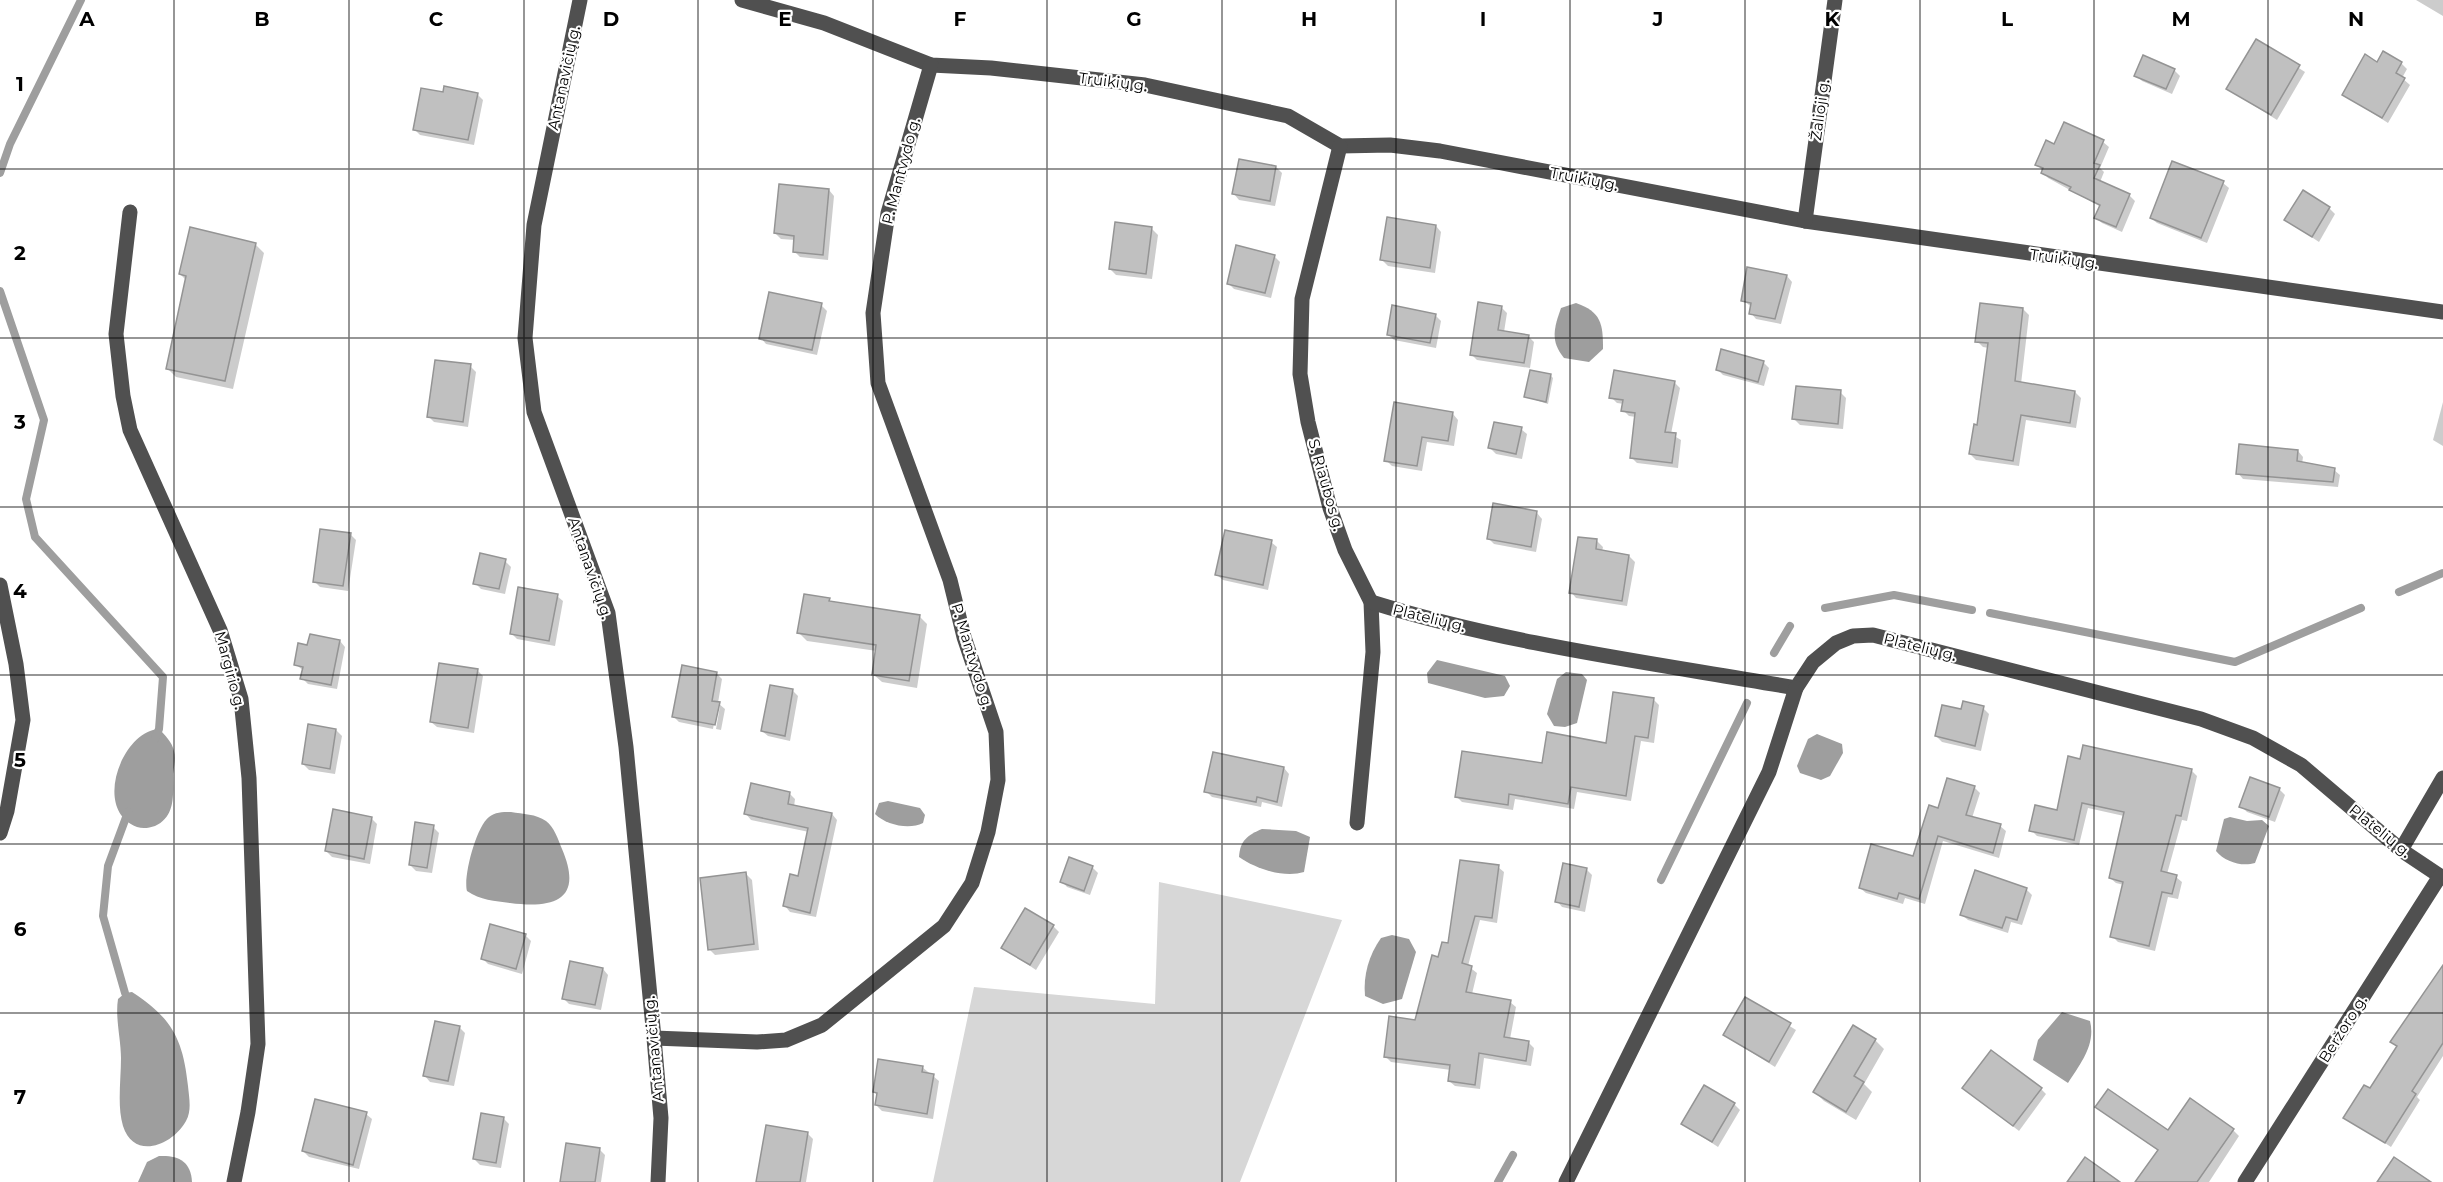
<svg xmlns="http://www.w3.org/2000/svg" width="2443" height="1182" font-family="Montserrat,sans-serif">
<style>
.green{fill:#d7d7d7}
.water{fill:#9e9e9e}
.shadow{fill:#0003}
.lines{fill:none;stroke-linecap:round;stroke-linejoin:round}
.stream{stroke:#9e9e9e;stroke-width:8}
.building{fill:#c0c0c0;stroke:#949494;stroke-width:1.5}
.minor{stroke:#505050;stroke-width:15}
.grid{fill:none;stroke:#000;stroke-width:1.5;stroke-opacity:0.55}
.labels{text-anchor:middle;stroke-width:4.5;stroke-linejoin:round;paint-order:stroke}
.street-label{font-size:15px;fill:#000;stroke:#fff}
.grid-label{font-size:20px;text-anchor:middle;font-weight:bold;fill:#000;stroke:#fff;stroke-width:4.5;stroke-linejoin:round;paint-order:stroke}
</style>
<rect width="100%" height="100%" fill="#fff"/>
<polygon class="green" points="1159,882 1342,920 1240,1182 933,1182 974,987 1155,1004"/>
<g class="water">
<path d="M1576 303C1601 312 1603 323 1603 349L1589 362 1564 358C1550 341 1554 328 1561 308Z"/>
<polygon points="1437,660 1505,676 1510,686 1504,696 1485,698 1428,683 1427,673"/>
<polygon points="1566,672 1582,674 1587,680 1577,723 1565,727 1554,726 1547,714 1557,679"/>
<path d="M159 729C165 735 172 742 174 751 176 758 174 767 173 774 173 795 176 816 155 826 149 828 143 829 137 827 92 810 122 731 159 729Z"/>
<polygon points="1817,734 1842,744 1843,753 1830,776 1821,780 1800,773 1797,766 1808,739"/>
<path d="M888 801 920 808 925 815 923 823C909 830 886 825 875 814L879 803Z"/>
<path d="M511 812C523 814 536 814 546 821 554 827 558 839 562 849 583 898 557 909 510 903 495 901 480 900 467 891 463 877 476 827 489 817 495 812 503 812 511 812Z"/>
<path d="M2230 817 2247 821 2262 820 2269 826 2255 863C2242 867 2225 862 2216 851L2224 819Z"/>
<path d="M1262 829 1296 831 1310 837 1304 872C1284 878 1256 869 1239 857 1240 840 1248 835 1262 829Z"/>
<path d="M1392 935 1409 939 1416 952 1402 999 1383 1004 1365 996C1363 975 1369 955 1381 938Z"/>
<path d="M132 992C172 1018 183 1039 188 1086 189 1097 192 1111 186 1121 173 1145 134 1161 123 1126 117 1106 121 1080 121 1058 121 1039 115 1018 118 999L125 993Z"/>
<path d="M2062 1012 2090 1021C2096 1045 2080 1064 2068 1083L2033 1060 2038 1040Z"/>
<path d="M159 1156C178 1155 191 1161 192 1182H138L147 1162Z"/>
</g>
<g class="shadow">
<polygon points="2416,0 2443,0 2443,16"/>
<polygon points="2257,41 2305,72 2277,120 2228,89"/>
<polygon points="2401,63 2407,69 2402,78 2410,85 2388,123 2343,94 2378,64"/>
<polygon points="2174,70 2180,76 2172,94 2142,81 2136,75"/>
<polygon points="477,94 483,100 474,145 420,135 415,130"/>
<polygon points="2064,124 2103,142 2109,147 2100,168 2104,172 2100,182 2129,195 2135,201 2122,232 2102,223 2096,218 2101,207 2048,178 2037,164 2054,146"/>
<polygon points="1276,167 1282,173 1275,206 1239,200 1234,194"/>
<polygon points="2223,183 2229,188 2207,243 2157,223 2151,218"/>
<polygon points="829,190 834,196 828,260 800,257 794,251 795,240 781,239 775,233"/>
<polygon points="2329,208 2335,214 2319,242 2286,220"/>
<polygon points="1436,226 1441,232 1435,273 1388,266 1382,260"/>
<polygon points="1152,229 1158,235 1152,279 1116,275 1110,269"/>
<polygon points="255,244 264,253 233,389 176,377 167,368 186,280 180,274"/>
<polygon points="1274,256 1280,262 1271,298 1234,289 1228,283"/>
<polygon points="1787,276 1792,282 1781,324 1756,319 1751,313 1752,307 1742,300"/>
<polygon points="821,305 827,311 817,355 766,344 761,338"/>
<polygon points="1501,307 1507,313 1504,332 1528,336 1534,342 1530,368 1477,360 1471,354"/>
<polygon points="2023,309 2029,315 2021,384 2075,392 2081,398 2076,428 2026,420 2019,466 1976,460 1970,454 1979,426 1989,348 1983,347 1977,341"/>
<polygon points="1435,315 1441,321 1436,348 1394,340 1388,334"/>
<polygon points="1763,362 1769,368 1764,386 1723,375 1717,369"/>
<polygon points="470,366 476,372 468,427 434,422 429,417"/>
<polygon points="1551,376 1553,378 1548,404 1526,397"/>
<polygon points="1674,382 1680,388 1671,434 1681,440 1678,468 1637,463 1631,457 1636,417 1629,416 1623,410 1624,404 1617,403 1611,397"/>
<polygon points="1840,392 1846,398 1843,429 1800,425 1794,419"/>
<polygon points="2443,402 2443,446 2433,440"/>
<polygon points="1453,414 1458,420 1454,446 1427,442 1422,471 1392,466 1386,460"/>
<polygon points="1521,429 1527,434 1522,459 1496,454 1490,448"/>
<polygon points="2298,451 2303,457 2302,464 2334,470 2340,475 2338,487 2243,479 2238,473"/>
<polygon points="1537,513 1542,519 1536,552 1494,544 1488,538"/>
<polygon points="350,534 356,540 348,591 320,587 314,581"/>
<polygon points="1597,541 1603,547 1602,552 1629,556 1635,562 1627,606 1576,598 1571,592"/>
<polygon points="1271,542 1277,547 1268,590 1223,580 1217,575"/>
<polygon points="505,561 511,567 505,594 481,589 475,583"/>
<polygon points="557,596 563,601 555,646 517,639 512,634"/>
<polygon points="829,600 832,603 919,616 927,624 917,688 882,682 873,674 877,651 807,641 799,633"/>
<polygon points="340,641 345,647 337,689 308,684 302,678 304,671 295,664 309,647"/>
<polygon points="477,670 483,676 474,733 437,727 431,722"/>
<polygon points="716,673 722,679 718,703 725,709 721,730 716,729 720,706 717,706 713,729 679,722 673,716"/>
<polygon points="793,691 798,696 790,741 768,736 762,731"/>
<polygon points="1653,699 1659,705 1654,743 1641,741 1631,801 1577,792 1574,809 1515,799 1513,810 1462,802 1456,796 1607,744"/>
<polygon points="1983,708 1989,714 1981,751 1942,742 1936,736 1962,711"/>
<polygon points="336,730 342,736 335,774 309,770 303,764"/>
<polygon points="2084,747 2192,771 2197,776 2187,821 2182,820 2167,874 2176,877 2182,882 2178,899 2168,897 2155,951 2118,942 2112,936 2124,885 2116,883 2110,878 2124,816 2088,808 2079,845 2037,836 2031,830 2058,812 2081,761"/>
<polygon points="1284,768 1289,774 1282,807 1262,802 1261,807 1212,797 1206,791"/>
<polygon points="1974,787 1980,793 1972,818 2000,826 2006,831 1999,858 1943,841 1925,904 1905,898 1903,904 1866,893 1860,888 1914,858"/>
<polygon points="2279,789 2285,795 2275,822 2247,812 2241,806"/>
<polygon points="789,793 795,799 794,807 832,814 837,820 816,917 790,912 785,906 800,877 809,832 751,820 746,814"/>
<polygon points="371,818 377,824 370,864 332,857 326,851"/>
<polygon points="433,827 439,833 432,873 416,871 410,865"/>
<polygon points="1070,859 1093,868 1098,873 1090,895 1067,887 1062,881"/>
<polygon points="1498,867 1504,872 1497,923 1480,920 1468,966 1477,973 1472,994 1510,1002 1516,1007 1510,1039 1528,1042 1534,1048 1531,1066 1484,1058 1480,1089 1455,1086 1449,1081 1451,1070 1391,1062 1386,1057 1416,1021 1439,958"/>
<polygon points="1586,869 1592,875 1585,912 1562,907 1557,901"/>
<polygon points="746,874 752,880 759,950 715,955 709,949"/>
<polygon points="2026,889 2032,895 2022,925 2011,922 2008,933 1968,920 1962,915"/>
<polygon points="1053,926 1059,932 1036,970 1003,948"/>
<polygon points="525,935 531,941 522,974 488,964 482,958"/>
<polygon points="2443,968 2443,1056 2417,1097 2420,1100 2391,1147 2345,1117 2371,1091 2398,1048 2392,1042"/>
<polygon points="603,969 608,975 601,1010 569,1004 563,998"/>
<polygon points="1746,999 1796,1030 1775,1067 1724,1035"/>
<polygon points="459,1027 465,1033 454,1086 430,1082 425,1076"/>
<polygon points="1875,1040 1884,1049 1864,1084 1872,1092 1856,1120 1824,1101 1815,1092"/>
<polygon points="922,1067 939,1081 933,1119 882,1111 876,1105 878,1095 874,1092"/>
<polygon points="1964,1088 2041,1089 2046,1094 2019,1131"/>
<polygon points="1734,1104 1740,1110 1718,1147 1683,1124"/>
<polygon points="2097,1107 2169,1132 2233,1130 2239,1136 2209,1182 2137,1182 2159,1151"/>
<polygon points="366,1114 372,1119 359,1169 309,1157 303,1151"/>
<polygon points="503,1118 509,1124 501,1168 480,1165 474,1159"/>
<polygon points="808,1134 813,1139 806,1182 758,1182"/>
<polygon points="600,1150 605,1155 601,1182 562,1182"/>
</g>
<g class="lines">
<g class="stream">
<polyline points="0,173 10,144 81,0"/>
<polyline points="0,291 44,420 26,499 35,537 163,677 159,729 155,739"/>
<polyline points="2399,592 2443,573"/>
<polyline points="1825,608 1894,595 1972,610"/>
<polyline points="1990,613 2235,662 2361,608"/>
<polyline points="1774,653 1790,626"/>
<polyline points="1661,880 1747,703"/>
<polyline points="125,993 103,916 108,866 128,812"/>
<polyline points="1498,1182 1513,1155"/>
</g>
</g>
<g class="building">
<polygon points="2256,39 2300,65 2271,115 2226,89"/>
<polygon points="2383,51 2402,62 2396,73 2405,78 2382,118 2342,95 2365,54 2377,62"/>
<polygon points="2143,55 2175,69 2166,89 2134,76"/>
<polygon points="444,86 478,93 468,140 413,130 421,88 443,92"/>
<polygon points="2064,122 2104,140 2094,163 2100,165 2094,178 2130,194 2116,227 2094,218 2100,205 2069,190 2071,187 2041,173 2043,168 2035,165 2046,140 2054,144"/>
<polygon points="1239,159 1276,166 1270,201 1232,194"/>
<polygon points="2172,161 2224,181 2201,238 2150,218"/>
<polygon points="779,184 829,189 823,255 793,252 794,236 774,233"/>
<polygon points="2303,190 2330,207 2312,237 2284,220"/>
<polygon points="1387,217 1436,225 1430,268 1380,260"/>
<polygon points="1115,222 1152,227 1146,274 1109,269"/>
<polygon points="190,227 256,243 225,381 166,369 186,276 179,274"/>
<polygon points="1236,245 1275,255 1265,293 1227,284"/>
<polygon points="1747,267 1787,275 1775,319 1749,314 1751,303 1741,301"/>
<polygon points="769,292 822,303 812,350 759,339"/>
<polygon points="1478,302 1502,306 1498,330 1529,335 1524,363 1470,355"/>
<polygon points="1980,303 2023,308 2015,381 2075,391 2070,423 2021,415 2013,461 1969,454 1974,424 1977,425 1988,343 1975,342"/>
<polygon points="1392,305 1436,314 1430,343 1387,335"/>
<polygon points="1721,349 1764,361 1758,382 1716,370"/>
<polygon points="435,360 471,364 463,422 427,417"/>
<polygon points="1530,370 1551,374 1546,402 1524,397"/>
<polygon points="1614,370 1675,381 1665,432 1676,433 1672,463 1630,458 1635,413 1621,411 1623,400 1609,398"/>
<polygon points="1796,386 1841,390 1838,424 1792,419"/>
<polygon points="1394,402 1453,412 1448,441 1422,437 1417,466 1384,461"/>
<polygon points="1494,422 1522,427 1516,454 1488,448"/>
<polygon points="2239,444 2298,450 2297,461 2335,468 2333,482 2236,474"/>
<polygon points="1493,503 1537,511 1531,547 1487,539"/>
<polygon points="320,529 351,533 343,586 313,582"/>
<polygon points="1225,530 1272,540 1263,585 1215,575"/>
<polygon points="1578,537 1597,539 1596,549 1629,555 1622,601 1569,593"/>
<polygon points="480,553 506,559 499,589 473,584"/>
<polygon points="518,587 558,594 549,641 510,634"/>
<polygon points="804,594 830,598 829,601 920,615 909,681 872,675 876,645 797,633"/>
<polygon points="310,634 340,640 331,685 300,679 303,667 294,665 298,643 307,645"/>
<polygon points="439,663 478,669 468,728 430,722"/>
<polygon points="682,665 717,672 712,701 720,702 715,725 672,717"/>
<polygon points="770,685 793,689 785,736 761,731"/>
<polygon points="1613,692 1654,698 1648,738 1635,736 1626,796 1571,787 1568,804 1509,794 1508,805 1455,797 1462,751 1542,763 1547,732 1606,743"/>
<polygon points="1963,701 1984,706 1975,746 1935,736 1942,705 1961,709"/>
<polygon points="308,724 336,729 330,769 302,764"/>
<polygon points="2083,745 2192,769 2181,816 2176,815 2161,871 2177,875 2172,894 2162,892 2149,946 2110,937 2123,882 2109,878 2124,812 2082,803 2074,840 2029,831 2035,805 2057,810 2068,756 2080,759"/>
<polygon points="1213,752 1284,767 1277,802 1257,797 1256,802 1204,792"/>
<polygon points="2250,777 2280,788 2269,817 2239,807"/>
<polygon points="1947,778 1975,786 1966,815 2001,824 1993,853 1938,836 1919,899 1899,893 1897,899 1859,888 1871,844 1913,856 1929,805 1938,808"/>
<polygon points="751,783 790,792 788,804 832,813 810,913 783,906 790,874 798,876 808,828 744,814"/>
<polygon points="333,809 372,817 364,859 325,851"/>
<polygon points="415,822 434,825 427,868 409,865"/>
<polygon points="1069,857 1093,866 1084,891 1060,882"/>
<polygon points="1460,860 1499,865 1492,918 1475,916 1462,963 1472,966 1466,992 1511,1000 1504,1037 1529,1041 1526,1061 1479,1053 1475,1085 1448,1081 1450,1065 1384,1057 1389,1016 1415,1020 1432,955 1438,957 1442,942 1448,943"/>
<polygon points="1563,863 1587,868 1579,907 1555,902"/>
<polygon points="1975,870 2027,888 2017,920 2006,917 2002,928 1960,915"/>
<polygon points="746,872 754,944 708,950 700,878"/>
<polygon points="1025,908 1054,925 1030,965 1001,948"/>
<polygon points="490,924 526,934 516,969 481,959"/>
<polygon points="570,961 603,968 595,1005 562,999"/>
<polygon points="2443,965 2443,1043 2412,1091 2416,1094 2385,1143 2343,1118 2364,1085 2370,1088 2397,1046 2390,1042"/>
<polygon points="1745,997 1791,1023 1769,1062 1723,1035"/>
<polygon points="435,1021 460,1026 448,1081 423,1076"/>
<polygon points="1853,1025 1876,1039 1854,1076 1864,1082 1846,1112 1813,1092"/>
<polygon points="1991,1050 2042,1088 2013,1126 1962,1088"/>
<polygon points="878,1059 923,1066 922,1072 934,1074 927,1114 875,1105 877,1093 873,1092"/>
<polygon points="1704,1085 1735,1103 1712,1142 1681,1124"/>
<polygon points="2108,1089 2168,1130 2190,1098 2234,1129 2197,1182 2135,1182 2158,1150 2095,1107"/>
<polygon points="315,1099 367,1112 353,1165 302,1151"/>
<polygon points="481,1113 504,1117 496,1163 473,1159"/>
<polygon points="766,1125 808,1132 800,1182 756,1182"/>
<polygon points="566,1143 600,1148 595,1182 560,1182"/>
<polygon points="2085,1157 2120,1182 2067,1182"/>
<polygon points="2394,1157 2431,1182 2377,1182"/>
</g>
<g class="lines">
<g class="minor">
<polyline points="580,0 534,225 525,338 534,412 608,613 626,747 654,1038 661,1118 658,1182"/>
<polyline points="742,0 824,23 931,65 991,68 1145,85 1288,116 1340,146 1390,145 1440,151 1805,221 2443,312"/>
<polyline points="1340,146 1302,299 1300,374 1308,422 1330,508 1345,550 1371,602 1373,652 1357,823"/>
<polyline points="130,212 116,334 123,396 130,430 220,630 241,699 249,778 258,1044 248,1112 234,1182"/>
<polyline points="1805,221 1835,0"/>
<polyline points="0,585 16,664 23,720 7,811 0,833"/>
<path d="M1371 602C1509 645 1654 663 1796 688L1813 662 1836 643 1853 636 1873 635 2201 719 2253 738 2301 765 2401 850 2443 878"/>
<polyline points="2401,850 2443,778"/>
<polyline points="654,1038 757,1042 786,1040 822,1025 944,926 972,883 988,832 998,780 996,732 964,637 950,580 878,383 873,313 888,213 931,65"/>
<polyline points="1566,1182 1769,772 1796,688"/>
<polyline points="2245,1182 2440,876"/>
</g>
</g>
<path class="grid" d="M174 0V1182M349 0V1182M524 0V1182M698 0V1182M873 0V1182M1047 0V1182M1222 0V1182M1396 0V1182M1570 0V1182M1745 0V1182M1920 0V1182M2094 0V1182M2268 0V1182M0 169H2443M0 338H2443M0 507H2443M0 675H2443M0 844H2443M0 1013H2443"/>
<g class="labels">
<g class="street-label">
<text transform="translate(564 78) rotate(-78)" y="5">Antanavičių g.</text>
<text transform="translate(1113 82) rotate(7)" y="5">Truikių g.</text>
<text transform="translate(1820 110) rotate(-82)" y="5">Žalioji g.</text>
<text transform="translate(901 171) rotate(-75)" y="5">P. Mantvydo g.</text>
<text transform="translate(1584 179) rotate(11)" y="5">Truikių g.</text>
<text transform="translate(2064 259) rotate(8)" y="5">Truikių g.</text>
<text transform="translate(1326 485) rotate(74)" y="5">S. Riaubos g.</text>
<text transform="translate(590 568) rotate(71)" y="5">Antanavičių g.</text>
<text transform="translate(1429 618) rotate(14)" y="5">Platelių g.</text>
<text transform="translate(1920 647) rotate(14)" y="5">Platelių g.</text>
<text transform="translate(972 656) rotate(73)" y="5">P. Mantvydo g.</text>
<text transform="translate(230 670) rotate(75)" y="5">Margirio g.</text>
<text transform="translate(2380 831) rotate(39)" y="5">Platelių g.</text>
<text transform="translate(2343 1029) rotate(-58)" y="5">Beržoro g.</text>
<text transform="translate(654 1049) rotate(-95)" y="5">Antanavičių g.</text>
</g>
</g>
<g class="grid-label">
<text x="87" y="26">A</text>
<text x="262" y="26">B</text>
<text x="436" y="26">C</text>
<text x="611" y="26">D</text>
<text x="785" y="26">E</text>
<text x="960" y="26">F</text>
<text x="1134" y="26">G</text>
<text x="1309" y="26">H</text>
<text x="1483" y="26">I</text>
<text x="1658" y="26">J</text>
<text x="1832" y="26">K</text>
<text x="2007" y="26">L</text>
<text x="2181" y="26">M</text>
<text x="2356" y="26">N</text>
<text x="20" y="91">1</text>
<text x="20" y="260">2</text>
<text x="20" y="429">3</text>
<text x="20" y="598">4</text>
<text x="20" y="767">5</text>
<text x="20" y="936">6</text>
<text x="20" y="1104">7</text>
</g>
</svg>
